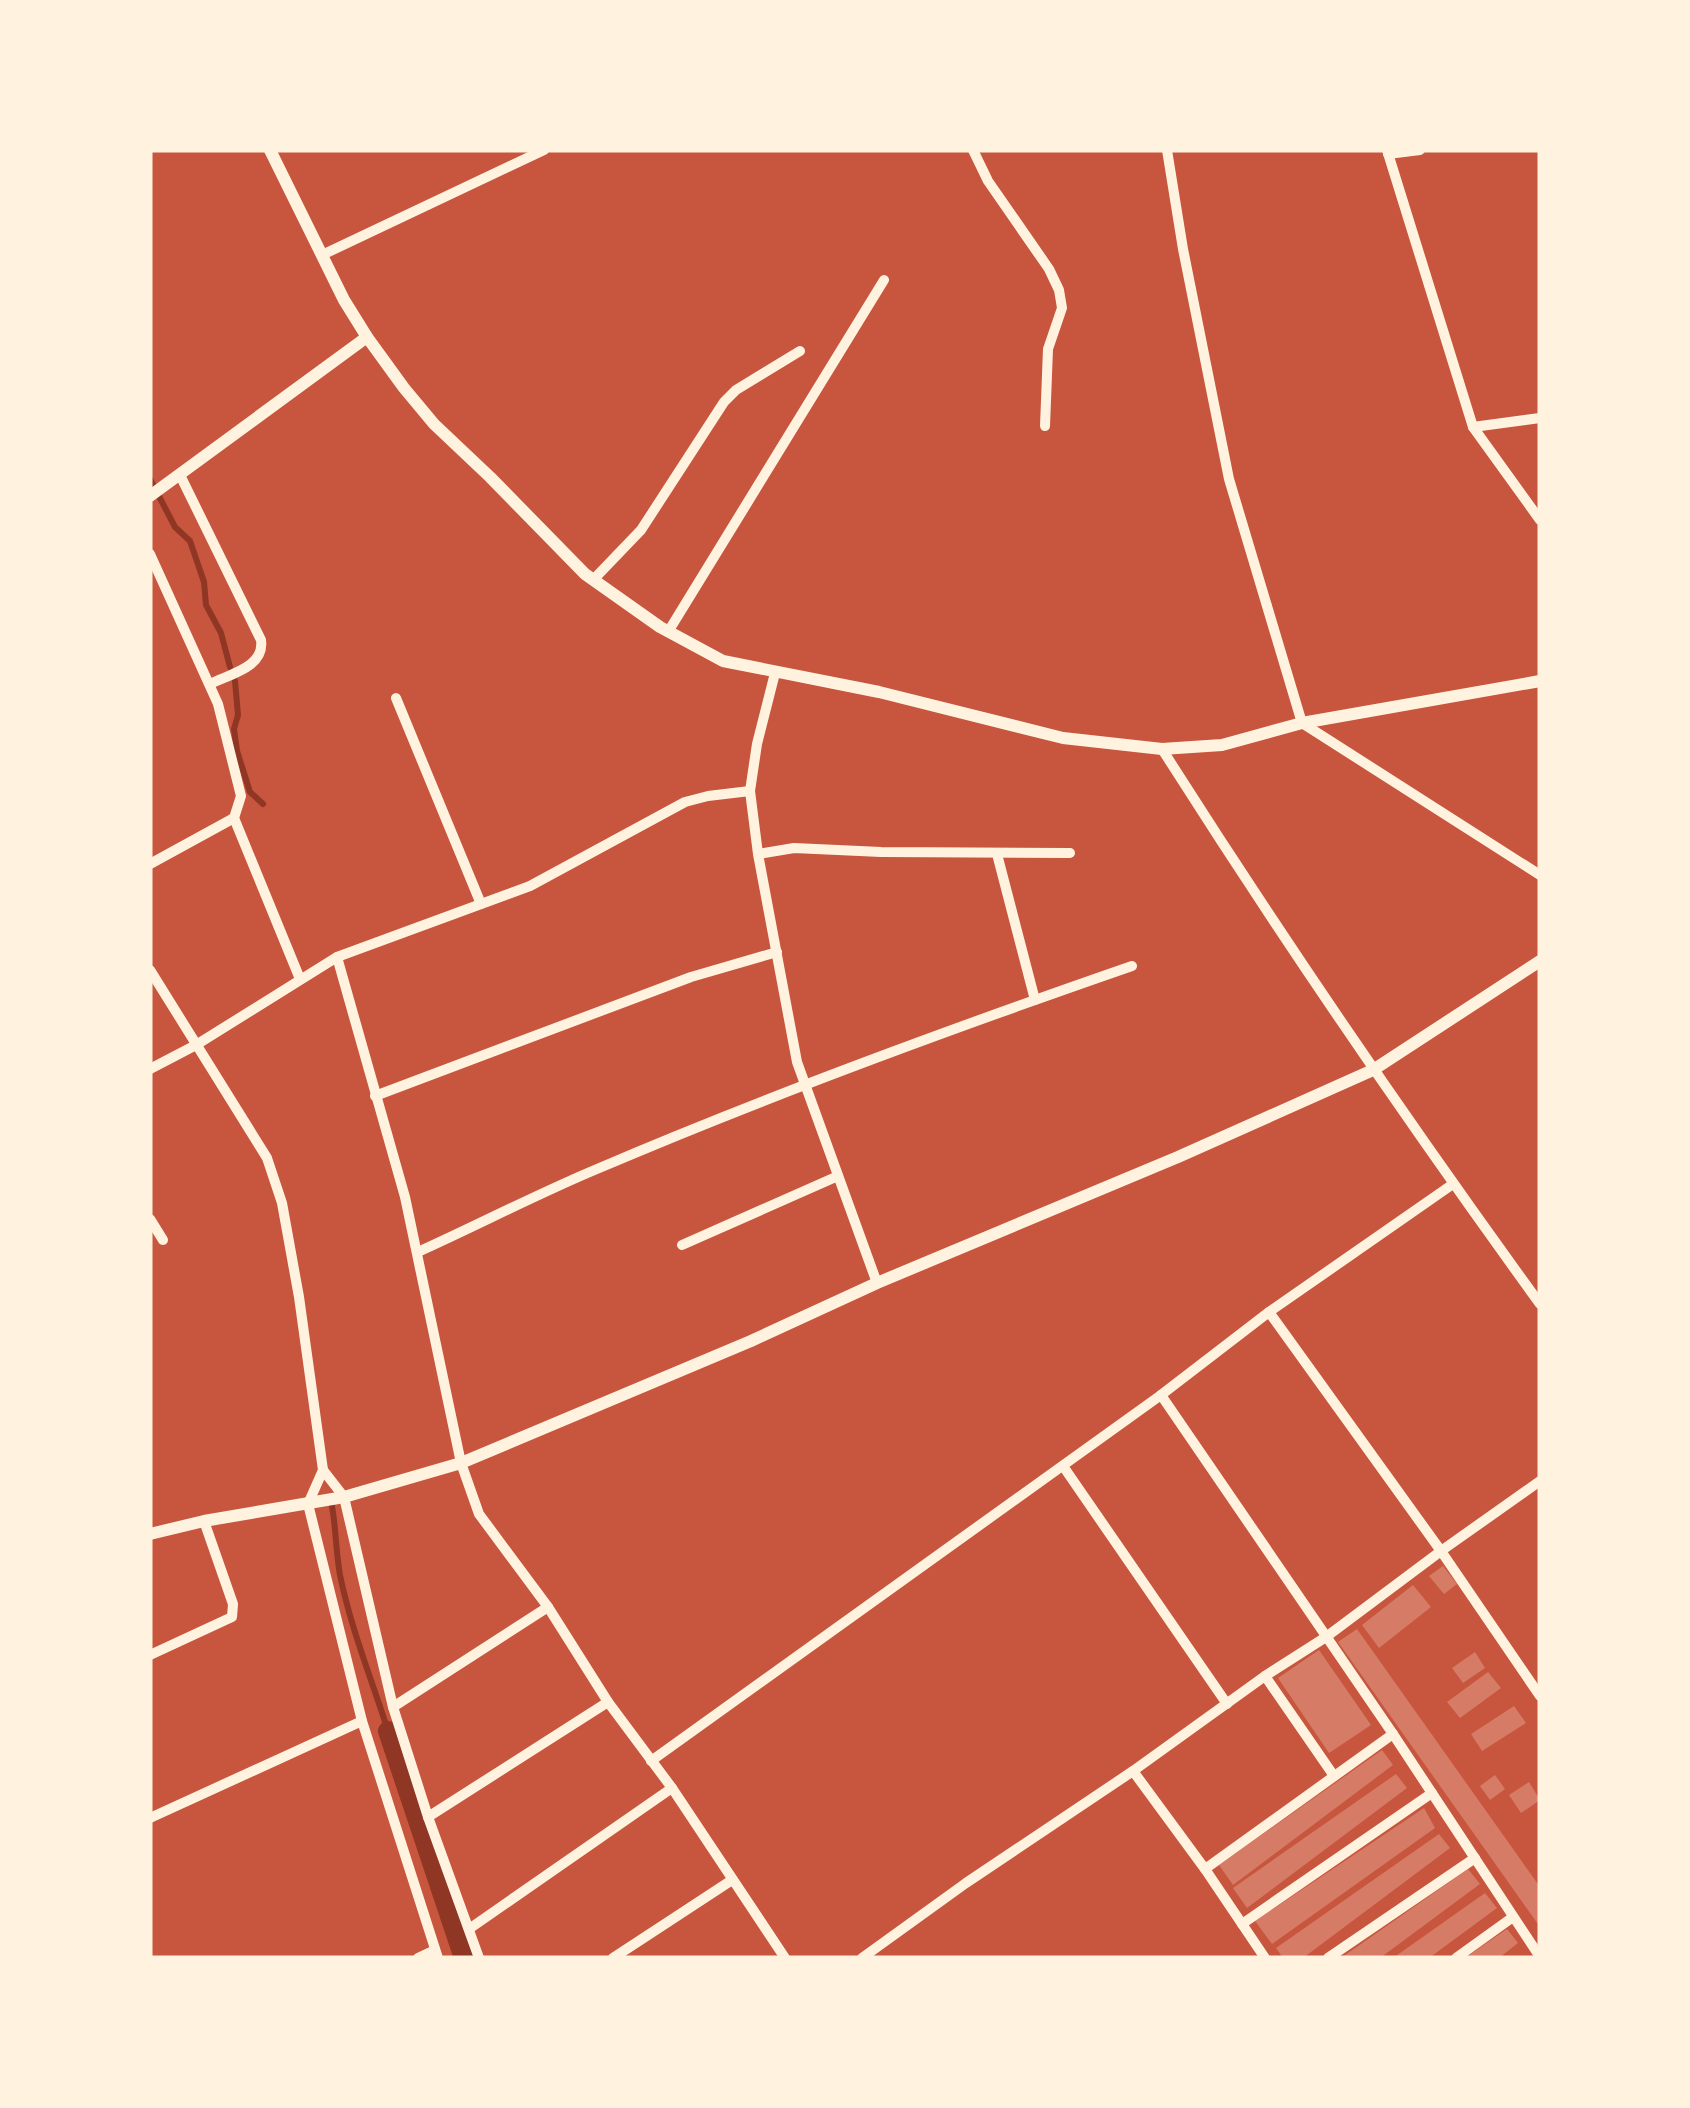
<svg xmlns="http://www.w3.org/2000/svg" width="1690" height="2108" font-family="'Roboto Condensed',sans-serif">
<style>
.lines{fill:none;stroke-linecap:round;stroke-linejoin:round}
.stream{stroke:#8f3625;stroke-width:6}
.canal{stroke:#8f3625;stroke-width:20}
.building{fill:#d67c66}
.minor{stroke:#fff3e0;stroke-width:10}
.tertiary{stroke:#fff3e0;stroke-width:12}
</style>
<rect width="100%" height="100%" fill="#c8553d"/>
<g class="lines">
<g class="stream">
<polyline points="150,479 175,527 190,541 204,582 206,605 221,633 230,667"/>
<polyline points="235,681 238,715 234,729 237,751 250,792 263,804"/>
<path d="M332 1506C336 1529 336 1553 340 1575 351 1629 372 1680 388 1731"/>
</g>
<polyline class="canal" points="388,1731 464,1958"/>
</g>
<g class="building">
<polygon points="1443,1566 1457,1584 1444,1594 1429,1576"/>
<polygon points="1413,1585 1431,1607 1379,1648 1362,1625"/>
<polygon points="1357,1629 1540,1887 1540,1927 1338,1642"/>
<polygon points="1319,1650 1371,1725 1329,1753 1278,1678"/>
<polygon points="1475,1652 1485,1668 1463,1683 1452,1668"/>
<polygon points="1488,1672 1501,1688 1460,1718 1447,1702"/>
<polygon points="1514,1706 1526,1723 1482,1751 1471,1734"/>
<polygon points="1382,1750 1393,1765 1233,1885 1219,1865"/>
<polygon points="1396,1774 1407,1788 1247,1908 1233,1888"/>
<polygon points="1495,1775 1505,1789 1490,1800 1480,1786"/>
<polygon points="1529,1782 1540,1800 1521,1813 1509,1795"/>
<polygon points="1424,1808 1435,1828 1272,1944 1255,1921"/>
<polygon points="1439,1834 1450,1848 1303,1958 1283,1958 1276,1948"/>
<polygon points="1468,1869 1480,1884 1380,1958 1341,1958"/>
<polygon points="1485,1893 1497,1908 1429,1958 1393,1958"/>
<polygon points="1507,1929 1518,1943 1499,1958 1465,1958"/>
</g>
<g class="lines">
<g class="minor">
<polyline points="973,150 988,181 1049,269 1059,290 1062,308 1048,349 1045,426"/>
<polyline points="1167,150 1183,249 1229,479 1302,723 1540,875"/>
<polyline points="1387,150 1473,427 1540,520"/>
<polyline points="1388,154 1420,150"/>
<polyline points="322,255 544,150"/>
<polyline points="1473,427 1540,418"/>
<path d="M180 475 261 640C265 667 230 674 210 684"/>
<polyline points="150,554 218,704 241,796 234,818"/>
<polyline points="593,580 641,530 724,402 736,390 800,351"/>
<polyline points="668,632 884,280"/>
<polyline points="775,673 757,744 750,791 758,854 797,1062 877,1283"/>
<polyline points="396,698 481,904"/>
<path d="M1162 749C1282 938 1408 1122 1540 1304"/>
<polyline points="234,818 300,979"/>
<polyline points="758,854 794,848 881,852 1070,853"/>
<polyline points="997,854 1035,1000"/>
<polyline points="150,864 234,818"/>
<polyline points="337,957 405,1197 461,1463 479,1514 548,1607 608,1702 672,1788 785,1958"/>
<polyline points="150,970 267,1158 282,1203 299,1297 323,1470 308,1504 362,1721 438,1958"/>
<polyline points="150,1069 196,1045 337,957 530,886 685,802 708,796 750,791"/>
<polyline points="375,1096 691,977 777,952"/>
<polyline points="150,1219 163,1240"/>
<polyline points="682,1245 838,1176"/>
<path d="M418 1252C478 1225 537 1194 597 1169 772 1094 953 1028 1132 966"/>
<polyline points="1269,1312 1441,1551 1540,1696"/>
<polyline points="1161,1395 1393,1734 1540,1957"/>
<polyline points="1063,1466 1227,1704"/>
<polyline points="323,1470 344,1497 393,1707 428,1817 479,1958"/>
<polyline points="150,1655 232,1617 233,1604 204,1521"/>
<polyline points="1265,1676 1334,1776"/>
<polyline points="393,1707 548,1607"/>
<polyline points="651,1761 1161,1395 1269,1312 1453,1184"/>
<polyline points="1133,1771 1205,1869 1265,1958"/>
<polyline points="428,1817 608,1702"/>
<polyline points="150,1818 362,1721"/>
<polyline points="1205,1869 1393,1734"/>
<polyline points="1242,1924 1432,1793"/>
<polyline points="469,1929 672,1788"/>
<polyline points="418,1958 435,1950"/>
<polyline points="613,1958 732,1880"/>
<polyline points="862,1958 966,1883 1133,1771 1265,1676 1326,1637 1441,1551 1540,1481"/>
<polyline points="1328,1958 1475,1858"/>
<polyline points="1456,1958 1513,1917"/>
</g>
<g class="tertiary">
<polyline points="270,150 344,300 367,337 404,388 434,424 490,477 585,574 660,627 723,661 879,692 1063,738 1162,749 1222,745 1302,723 1540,681"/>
<polyline points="150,496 367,337"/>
<polyline points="150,1534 204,1521 344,1497 461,1463 751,1341 877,1283 1178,1157 1373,1070 1540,961"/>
</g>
</g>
<rect width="1690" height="2108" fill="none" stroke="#fff3e0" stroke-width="305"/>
</svg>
